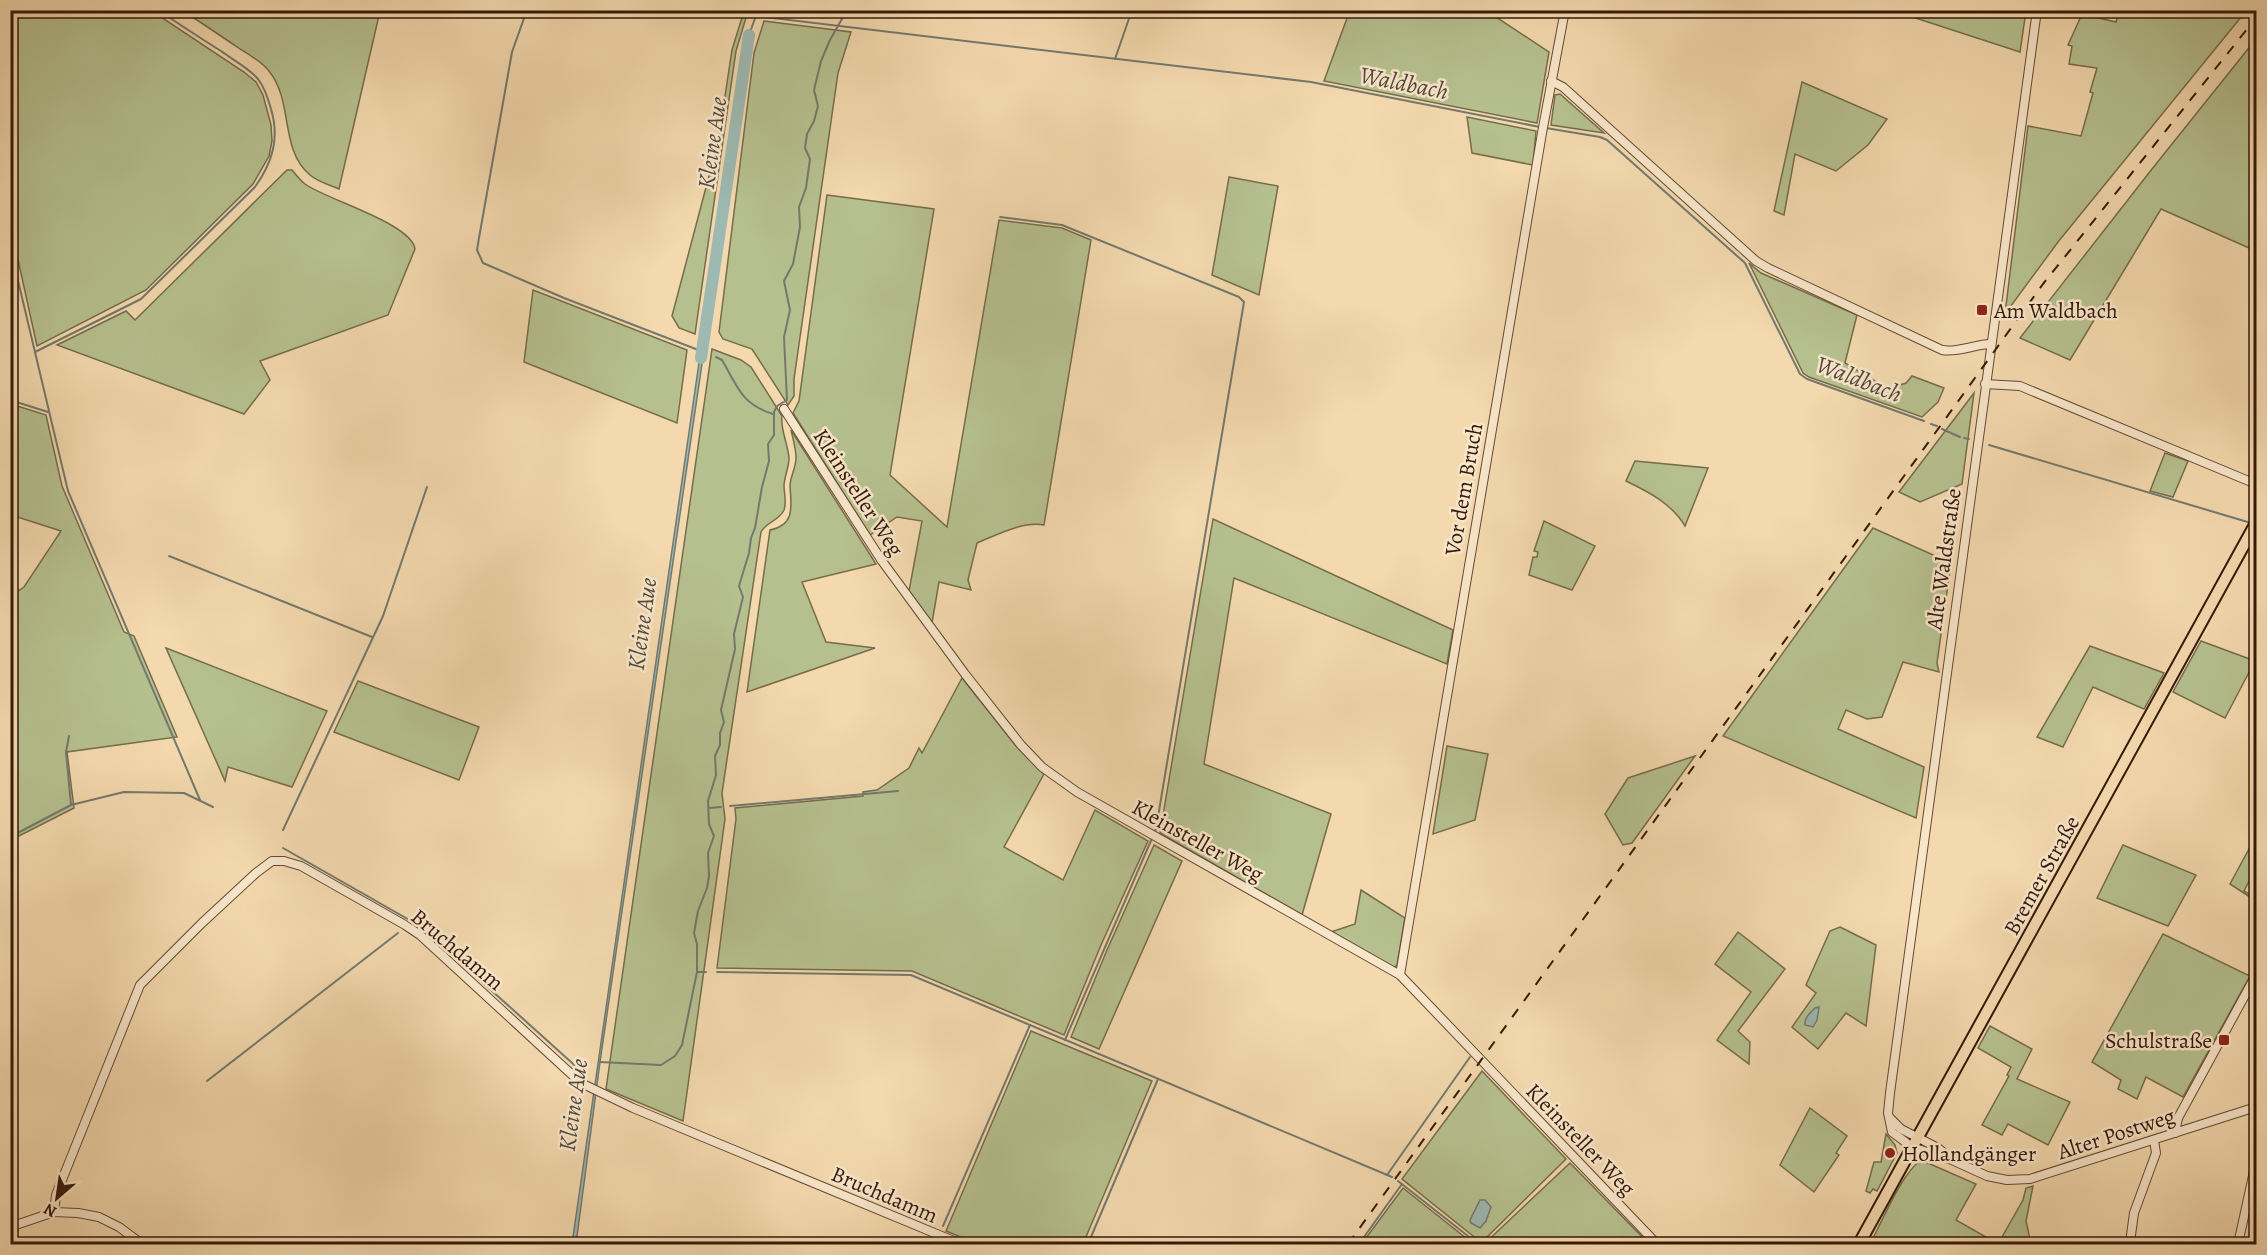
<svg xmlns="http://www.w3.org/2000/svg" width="2267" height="1255" font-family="Alegreya,serif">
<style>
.green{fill:#b6c08f;stroke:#766c4c;stroke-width:1.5}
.water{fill:#9db9b2;stroke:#73796e;stroke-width:1.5}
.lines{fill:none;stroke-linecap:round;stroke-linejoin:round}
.stream{stroke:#73796e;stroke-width:2}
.river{stroke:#9db9b2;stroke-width:12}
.minor-casing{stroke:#654932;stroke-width:10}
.major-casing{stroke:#351909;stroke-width:14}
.minor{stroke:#f8e6ca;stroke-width:8}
.major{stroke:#f4d9ae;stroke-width:10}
.rail{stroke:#351909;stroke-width:2;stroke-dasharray:10 10;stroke-linecap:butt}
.poi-dot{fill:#8f2418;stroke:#f8e6ca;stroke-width:2}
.labels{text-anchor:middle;stroke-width:5;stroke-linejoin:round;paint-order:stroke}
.poi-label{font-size:22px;fill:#351909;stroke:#f8e6ca;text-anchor:start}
.street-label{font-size:22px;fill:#351909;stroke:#f8e6ca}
.water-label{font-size:24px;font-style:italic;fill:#54493c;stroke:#f8e6ca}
</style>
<rect width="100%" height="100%" fill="#f4d9ae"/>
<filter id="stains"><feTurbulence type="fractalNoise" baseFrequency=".00333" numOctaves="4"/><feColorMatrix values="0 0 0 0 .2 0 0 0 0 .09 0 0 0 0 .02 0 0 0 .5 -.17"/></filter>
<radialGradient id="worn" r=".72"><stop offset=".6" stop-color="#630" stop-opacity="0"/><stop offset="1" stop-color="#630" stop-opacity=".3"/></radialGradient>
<g class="green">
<polygon points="1350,10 1487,11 1549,52 1537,123 1324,81"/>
<polygon points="10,11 152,11 244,72 256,82 263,95 271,125 272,141 269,156 253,184 146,290 37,346 11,228"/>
<path d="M183 11H380L339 189C330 185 318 182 310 175 279 149 294 102 269 71 262 62 250 55 240 49 221 36 202 23 183 11Z"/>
<polygon points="744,11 748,11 736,51 695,334 679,328 672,316 718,142 732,50"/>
<polygon points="1894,11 2026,11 2020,52"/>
<polygon points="2101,11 2246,11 2058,242 2005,314 2028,126 2081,136 2093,93 2090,92 2097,68 2069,64 2072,46 2068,45 2082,14 2116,22 2118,15"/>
<polygon points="764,21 851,32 838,73 794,379 794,396 788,405 752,349 723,339 719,332 754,53"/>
<polygon points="2256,39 2256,251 2161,209 2070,360 2020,338 2152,169"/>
<polygon points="1802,82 1887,119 1868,145 1836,171 1795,154 1784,215 1774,211"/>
<polygon points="1560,94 1604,133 1551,125 1555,95"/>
<polygon points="1467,117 1536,131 1533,165 1472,153"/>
<path d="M287 170H292C296 175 300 180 305 184 327 200 411 223 415 249L388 315 260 361 270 380 244 414 57 345 126 311 135 320Z"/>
<polygon points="1229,177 1278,186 1259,295 1212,275"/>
<path d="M827 195 934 209 890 475 947 527 999 220 1062 228 1091 240 1044 525C1022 521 997 535 977 543L968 580 971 590 939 582 932 623 909 591 922 521 897 517 870 535 793 413 799 401Z"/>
<polygon points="1749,263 1761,273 1857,315 1845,363 1888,389 1906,383 1912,376 1944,388 1938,402 1922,417 1809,377 1803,373"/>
<polygon points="533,290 687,350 677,423 524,362"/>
<path d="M712 349 741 360 751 367 782 416C780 429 788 444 789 458 789 468 784 477 784 486 784 494 787 502 784 510 779 521 766 522 761 532L722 793 725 819 683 1121 606 1089Z"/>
<polygon points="1974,393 1962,484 1920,502 1899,492"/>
<polygon points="11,404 46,415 62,486 124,632 134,636 177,737 67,752 74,808 11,840 11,596 24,587 61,531 11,515"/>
<path d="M791 430 876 564 802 582 826 642 875 648 747 692 770 530C796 525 791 505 790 486 790 477 796 468 796 458 796 449 793 439 791 430Z"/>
<polygon points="2165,453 2188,461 2173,497 2150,491"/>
<path d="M1635 461 1708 468 1685 526C1672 504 1649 492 1626 481Z"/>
<polygon points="1213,519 1453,630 1447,664 1234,578 1204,764 1331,814 1302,915 1160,833"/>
<polygon points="1544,521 1595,546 1572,590 1529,575 1533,557 1537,557 1538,552 1534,551"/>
<polygon points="1873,528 1951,563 1937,663 1939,672 1903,662 1882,717 1867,719 1846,710 1838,729 1924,767 1916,818 1723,736"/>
<polygon points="2201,641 2255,661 2225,718 2173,692"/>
<polygon points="2090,646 2164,673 2144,709 2093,687 2063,747 2037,737"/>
<polygon points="166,648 327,711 292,787 228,767 225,781"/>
<polygon points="962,678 1016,746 1044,774 1004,847 1063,880 1095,810 1148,841 1101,945 1064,1035 912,971 717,968 736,819 735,808 863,796 863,792 877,790 909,768 919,748 922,753"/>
<polygon points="358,681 479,727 459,780 334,732"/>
<polygon points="1447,746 1488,754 1475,820 1433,834"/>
<polygon points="1695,756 1632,843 1623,845 1605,814 1628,778"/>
<polygon points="2256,836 2256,868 2244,891 2256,898 2256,901 2230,884"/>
<polygon points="1154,845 1182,861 1099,1049 1071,1037 1107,950"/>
<polygon points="2123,845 2196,875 2168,926 2097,898"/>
<polygon points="1361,890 1405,918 1397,965 1393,968 1331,932 1355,924"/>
<polygon points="1840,927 1876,945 1866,1026 1846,1013 1818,1049 1792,1027 1816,993 1806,985 1830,931"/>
<polygon points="1738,932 1785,969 1738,1031 1750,1042 1749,1064 1717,1040 1751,992 1715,964"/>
<polygon points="2163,934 2250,976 2183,1097 2146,1077 2137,1099 2118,1089 2121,1080 2092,1062"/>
<polygon points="1990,1026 2032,1049 2017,1079 2070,1102 2048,1145 2008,1124 2002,1135 1982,1125 2009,1076 2007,1075 2011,1067 1978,1048"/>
<polygon points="1031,1031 1152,1081 1083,1244 978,1244 946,1231"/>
<polygon points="1482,1071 1566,1159 1487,1237 1478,1240 1402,1179"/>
<polygon points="1810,1108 1847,1136 1836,1153 1839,1155 1814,1192 1780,1165"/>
<polygon points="1886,1134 1895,1145 1897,1153 1877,1191 1873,1189 1870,1193 1866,1191 1874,1162 1881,1162"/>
<path d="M1921 1160 1976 1184 1956 1220 1998 1244 2023 1200 2026 1188 2033 1186 2026 1221 2031 1244H1870C1882 1222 1901 1174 1921 1160Z"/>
<polygon points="1570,1163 1649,1244 1366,1244 1363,1242 1403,1188 1471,1242 1484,1244"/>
</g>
<g class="water">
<polygon points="702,342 705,343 600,1062 576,1244 572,1244"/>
<path d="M1819 1007 1817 1020 1813 1027 1805 1025C1804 1018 1810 1013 1815 1008Z"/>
<polygon points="1480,1200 1485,1200 1491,1207 1486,1221 1480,1228 1471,1223 1470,1220"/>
</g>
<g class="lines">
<g class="stream">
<polyline points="527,10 512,52 479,238 477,250 483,263 564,298 706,353"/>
<polyline points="756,16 1311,82 1540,127"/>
<polyline points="749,35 758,10"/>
<polyline points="1115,59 1132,10"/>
<polyline points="1546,128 1600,137 1607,140 1745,263 1800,374 1807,379 1924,421"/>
<polyline points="1000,217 1062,225 1239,297 1244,302 1156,829 1065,1040"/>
<polyline points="10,247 68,491 200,800"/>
<path d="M35 352 141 299 255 187C272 163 280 139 271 109 268 98 265 88 258 79 249 68 233 60 221 51 200 38 179 24 158 10"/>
<path d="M716 357 722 360C738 387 741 404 773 414"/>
<polyline points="10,400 48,412"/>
<polyline points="1931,424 1937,426"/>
<polyline points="1942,429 1960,437"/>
<polyline points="1964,438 1969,439"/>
<polyline points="1989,445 2251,523"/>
<polyline points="169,556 372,637"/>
<polyline points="69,736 66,752 71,805"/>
<polyline points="730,806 898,791"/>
<polyline points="709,808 721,807"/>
<polyline points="283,830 383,616 427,487"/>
<polyline points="10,837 71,805 124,792 184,793 213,807"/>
<polyline points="283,848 420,926 581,1071"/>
<polyline points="697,972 706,972"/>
<polyline points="717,972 911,975 1392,1177"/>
<polyline points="600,1062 661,1065 675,1056 682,1045 697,972 697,944 694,933 698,911 707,888 709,876 708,853 714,836 709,824 708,801 716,775 715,756 720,745 720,733 724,722 721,710 735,649 734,634 743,597 739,586 749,553 751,538 755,528 762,487 769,461 768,444 774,435 774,412 777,406 787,400 784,337 790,310 784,281 793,264 800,227 799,207 806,188 810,159 805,148 807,134 814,121 818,106 814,90 821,61 830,40 847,10"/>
<polyline points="207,1081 398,933"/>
<polyline points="1387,1175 1470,1057"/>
<polyline points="1398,1181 1473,1240 1478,1242 1487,1240"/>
<polyline points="943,1226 1030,1025"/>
<polyline points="1088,1244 1158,1079"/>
<polyline points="1359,1244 1402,1184"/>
</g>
<polyline class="river" points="701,358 749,35"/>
<defs>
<g id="minor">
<polyline points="2037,10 1890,1093 1888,1113 1892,1132 1912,1147 1952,1160 1987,1176 2007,1180 2030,1179 2256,1107"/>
<path d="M1551 81 1563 87 1756 261 1768 268 1942 350C1958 353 1975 344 1991 344"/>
<polyline points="1985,384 2020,386 2256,484"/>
<polyline points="784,409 882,561 965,674 1021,745 1042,767 1077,792 1400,975 1657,1244"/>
<polyline points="1400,975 1542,133 1565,10"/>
<polyline points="1890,1118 1901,1129 1938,1148 1951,1159"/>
<polyline points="2175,1133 2178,1118 2256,975"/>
<polyline points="54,1212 56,1195 140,985 202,923 256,873 272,861 284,861 301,866 405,925 420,935 581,1083 633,1108 961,1244"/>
<polyline points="10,1227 54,1212 78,1213 99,1217 119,1227 142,1244"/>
<polyline points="2131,1235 2134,1213 2156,1153 2154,1140"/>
<polyline points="2238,1244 2256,1162"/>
</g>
<polyline id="major" points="1859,1244 2256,523"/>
</defs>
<use href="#minor" class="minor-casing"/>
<use href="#major" class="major-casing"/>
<use href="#minor" class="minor"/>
<use href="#major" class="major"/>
<polyline class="rail" points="1348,1244 2043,284 2256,18"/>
</g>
<g class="poi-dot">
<rect x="1976" y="304" width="12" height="12" rx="3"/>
<rect x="2218" y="1034" width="12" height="12" rx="3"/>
<circle cx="1890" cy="1153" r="6"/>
</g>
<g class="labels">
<g class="poi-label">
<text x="1994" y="318">Am Waldbach</text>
<text x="2212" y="1048" text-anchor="end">Schulstraße</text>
<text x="1902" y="1161">Hollandgänger</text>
</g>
<g class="street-label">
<text transform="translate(1463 489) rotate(-80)" y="8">Vor dem Bruch</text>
<text transform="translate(859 492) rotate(57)" y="8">Kleinsteller Weg</text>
<text transform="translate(1943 559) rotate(-82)" y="8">Alte Waldstraße</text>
<text transform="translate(1198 840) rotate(29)" y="8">Kleinsteller Weg</text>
<text transform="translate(2041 875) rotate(-61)" y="8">Bremer Straße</text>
<text transform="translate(458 949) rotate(40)" y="8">Bruchdamm</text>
<text transform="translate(2116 1133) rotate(-18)" y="8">Alter Postweg</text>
<text transform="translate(1581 1139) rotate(46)" y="8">Kleinsteller Weg</text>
<text transform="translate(885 1194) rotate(23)" y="8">Bruchdamm</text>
</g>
<g class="water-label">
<text transform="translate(1404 83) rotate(11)" y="8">Waldbach</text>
<text transform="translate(712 143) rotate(-82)" y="8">Kleine Aue</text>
<text transform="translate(1859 379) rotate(21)" y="8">Waldbach</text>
<text transform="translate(642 624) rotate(-82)" y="8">Kleine Aue</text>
<text transform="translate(573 1105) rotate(-82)" y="8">Kleine Aue</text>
</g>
</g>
<rect width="2267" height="1255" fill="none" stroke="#f4d9ae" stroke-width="36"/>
<rect x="12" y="12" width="2243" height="1231" fill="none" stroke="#351909" stroke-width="3"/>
<rect x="18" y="18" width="2231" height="1219" fill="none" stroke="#351909" stroke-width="1.5"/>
<g transform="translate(57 1198) rotate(209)" stroke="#f8e6ca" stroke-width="4.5" paint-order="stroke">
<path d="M0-4.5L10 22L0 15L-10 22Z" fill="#351909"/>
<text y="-9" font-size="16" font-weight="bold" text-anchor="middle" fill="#351909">N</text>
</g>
<rect width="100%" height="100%" filter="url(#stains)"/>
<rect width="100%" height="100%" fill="url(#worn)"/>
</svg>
